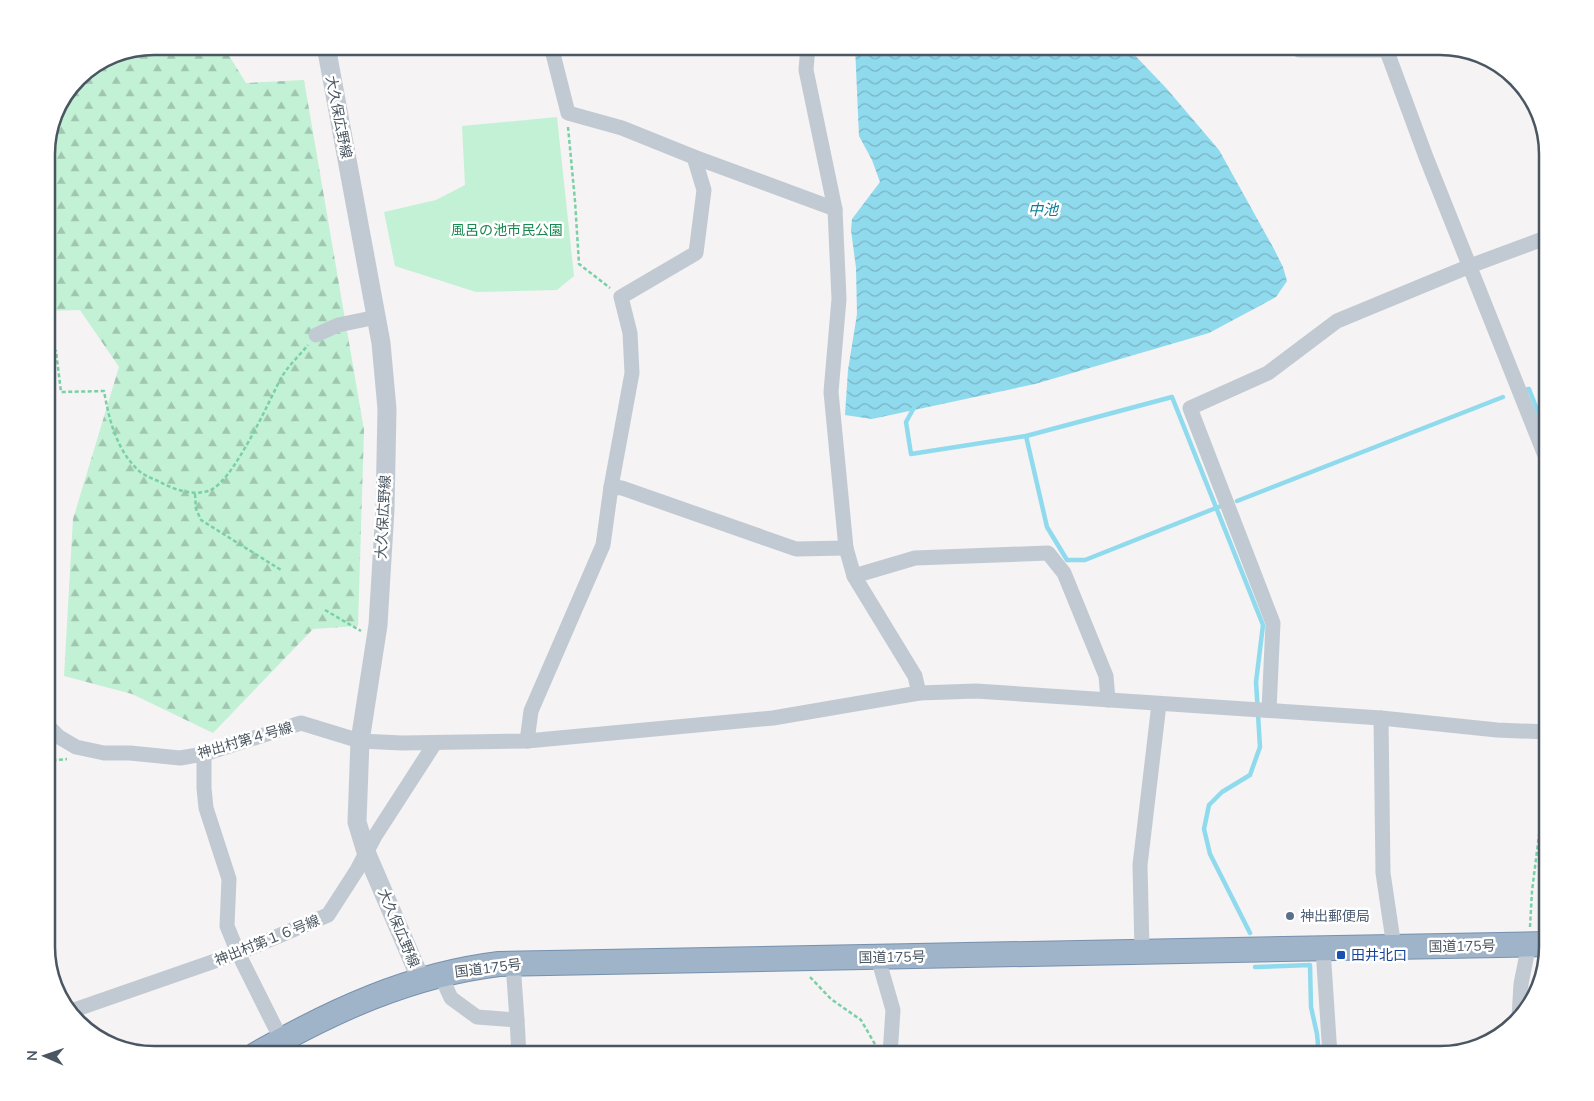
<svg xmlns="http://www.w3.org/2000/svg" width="1594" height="1101" font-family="'Nunito Sans','Noto Sans JP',sans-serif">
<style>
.green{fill:#c3f1d5}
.forest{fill:url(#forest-firs)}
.water{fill:url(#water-waves)}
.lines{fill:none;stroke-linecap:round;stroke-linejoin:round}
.stream{stroke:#90daee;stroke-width:4.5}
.trunk-casing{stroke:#7690ad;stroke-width:26}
.path{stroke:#7ad0a6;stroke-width:2.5;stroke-dasharray:4 2.5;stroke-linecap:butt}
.minor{stroke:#c1cad2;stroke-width:15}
.tertiary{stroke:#c1cad2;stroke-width:19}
.trunk{stroke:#9fb4c9;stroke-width:24}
.service-dot{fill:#5c6f8a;stroke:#fff;stroke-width:2}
.transit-dot{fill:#1a4fb4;stroke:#fff;stroke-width:2}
.labels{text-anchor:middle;stroke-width:5;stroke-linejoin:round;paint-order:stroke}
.street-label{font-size:14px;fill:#4a5661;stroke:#fff}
.park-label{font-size:14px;fill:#17864f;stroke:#fff}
.service-label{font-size:14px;fill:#4e5e75;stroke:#fff;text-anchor:start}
.transit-label{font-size:14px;fill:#164399;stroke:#fff;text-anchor:start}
.water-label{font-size:15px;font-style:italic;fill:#0c7c9b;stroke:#fff}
.rim{fill:none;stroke:#4a5661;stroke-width:2.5}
</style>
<defs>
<pattern id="forest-firs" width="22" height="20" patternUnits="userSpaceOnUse" patternTransform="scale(1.25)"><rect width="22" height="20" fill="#c3f1d5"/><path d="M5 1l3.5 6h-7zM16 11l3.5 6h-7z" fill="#a0c6b0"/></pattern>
<pattern id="water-waves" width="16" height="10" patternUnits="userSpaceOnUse" patternTransform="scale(1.25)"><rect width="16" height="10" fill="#90daee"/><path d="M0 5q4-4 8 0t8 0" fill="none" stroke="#78b4c4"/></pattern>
</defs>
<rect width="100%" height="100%" fill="#f5f3f3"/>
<polygon class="green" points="557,117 574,276 557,290 476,292 395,266 384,212 436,200 465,185 462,126"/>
<polygon class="forest" points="154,46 223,46 246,83 304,80 364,430 358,626 313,629 213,733 132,694 64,676 73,519 119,367 80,310 46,311 46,147 55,113 78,78 113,54"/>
<polygon class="water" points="855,46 1126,46 1167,89 1219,150 1274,249 1283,267 1287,281 1276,297 1209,333 1035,384 872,419 845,415 848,370 857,314 856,268 851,230 852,219 880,182 872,160 859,136"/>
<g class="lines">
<g class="stream">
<polyline points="1525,390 1529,389 1548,438"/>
<polyline points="915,406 906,422 911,454 1026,436 1172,397 1263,625 1256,682 1260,747 1250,775 1222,792 1209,805 1204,829 1210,854 1250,933"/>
<polyline points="1026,436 1047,527 1067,560 1085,560 1221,506"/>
<polyline points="1237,501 1503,397"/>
<polyline points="1255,967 1310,965 1311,1007 1317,1034 1319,1055"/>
</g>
<defs>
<path id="trunk" d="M255 1055C332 1011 409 975 499 964L1548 944"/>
</defs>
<use href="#trunk" class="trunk-casing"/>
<g class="path">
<polyline points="568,127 575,201 579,264 610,288"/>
<path d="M46 351H56L61 392 104 391C109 419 116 449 138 470 143 475 151 478 158 481 173 489 191 496 208 491 232 485 269 401 281 378 288 366 299 356 308 345"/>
<polyline points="195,494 196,509 201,520 281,570"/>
<polyline points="325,610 361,631"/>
<polyline points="46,761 67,759"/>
<polyline points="1530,927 1532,891 1541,819 1548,809"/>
<polyline points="810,977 831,999 861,1020 876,1046"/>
</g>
<g class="minor">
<polyline points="551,46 568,113 622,128 694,157 835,209"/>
<polyline points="808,46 806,70 835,209 839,299 831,392 846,548 854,576 915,676 919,693"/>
<polyline points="1298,46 1299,50 1386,50"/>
<polyline points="1385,46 1426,157 1548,463"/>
<polyline points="316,335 338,325 377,317"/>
<polyline points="611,487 622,488 796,549 846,548"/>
<polyline points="854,576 915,558 1048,553 1064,573 1106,676 1108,700"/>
<polyline points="1269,710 1273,623 1190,408 1268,373 1337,321 1470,266 1548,237"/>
<polyline points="1381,718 1383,873 1394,947"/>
<polyline points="46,724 59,737 76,747 104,753 130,753 180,758 204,754 301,723 360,741 402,743 527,741 773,718 919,693 976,691 1381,718 1497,730 1548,732"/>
<polyline points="527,741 531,711 603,545 611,487 632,373 630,333 621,297 696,253 704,190 694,157"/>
<polyline points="204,754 204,788 206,808 229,879 227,926 238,953 289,1055"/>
<polyline points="1323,949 1330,1055"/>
<polyline points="1142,951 1140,865 1159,704"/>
<polyline points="878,958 893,1010 890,1055"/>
<polyline points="513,963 517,1020"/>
<polyline points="440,974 451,998 477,1017 517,1020 519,1055"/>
<polyline points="71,1011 238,953 328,915 357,870 375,836 435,743"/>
<polyline points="1519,1017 1521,984 1529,944"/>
</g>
<polyline class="tertiary" points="326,46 381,343 387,409 385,509 378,625 360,741 357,822 366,852 421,980"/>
<use href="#trunk" class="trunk"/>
</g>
<circle class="service-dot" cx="1290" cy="916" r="5"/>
<rect class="transit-dot" x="1336" y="950" width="10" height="10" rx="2.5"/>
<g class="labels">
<g class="street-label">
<text transform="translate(339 117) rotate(79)" y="5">大久保広野線</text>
<text transform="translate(383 517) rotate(-87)" y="5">大久保広野線</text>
<text transform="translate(245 740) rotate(-16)" y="5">神出村第４号線</text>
<text transform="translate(399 928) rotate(67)" y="5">大久保広野線</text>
<text transform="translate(267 940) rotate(-22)" y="5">神出村第１６号線</text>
<text transform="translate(1462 946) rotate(-1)" y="5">国道175号</text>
<text transform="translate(892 957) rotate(-1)" y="5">国道175号</text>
<text transform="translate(488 968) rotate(-7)" y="5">国道175号</text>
</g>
<g class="park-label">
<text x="507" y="235">風呂の池市民公園</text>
</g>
<g class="service-label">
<text x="1300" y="921">神出郵便局</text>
</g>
<g class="transit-label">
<text x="1351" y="960">田井北口</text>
</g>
<g class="water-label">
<text x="1043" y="215">中池</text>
</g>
</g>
<path d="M0 0H1594V1101H0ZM154 55H1440A99 99 0 0 1 1539 154V947A99 99 0 0 1 1440 1046H154A99 99 0 0 1 55 947V154A99 99 0 0 1 154 55Z" fill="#fff" fill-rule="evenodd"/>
<path class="rim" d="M154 55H1440A99 99 0 0 1 1539 154V947A99 99 0 0 1 1440 1046H154A99 99 0 0 1 55 947V154A99 99 0 0 1 154 55Z"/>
<g transform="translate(45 1056) rotate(272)" stroke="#ffffff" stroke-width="4" paint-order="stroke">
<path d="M0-4L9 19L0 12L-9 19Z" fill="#4a5661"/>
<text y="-8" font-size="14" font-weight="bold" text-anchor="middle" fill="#4a5661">N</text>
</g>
</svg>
